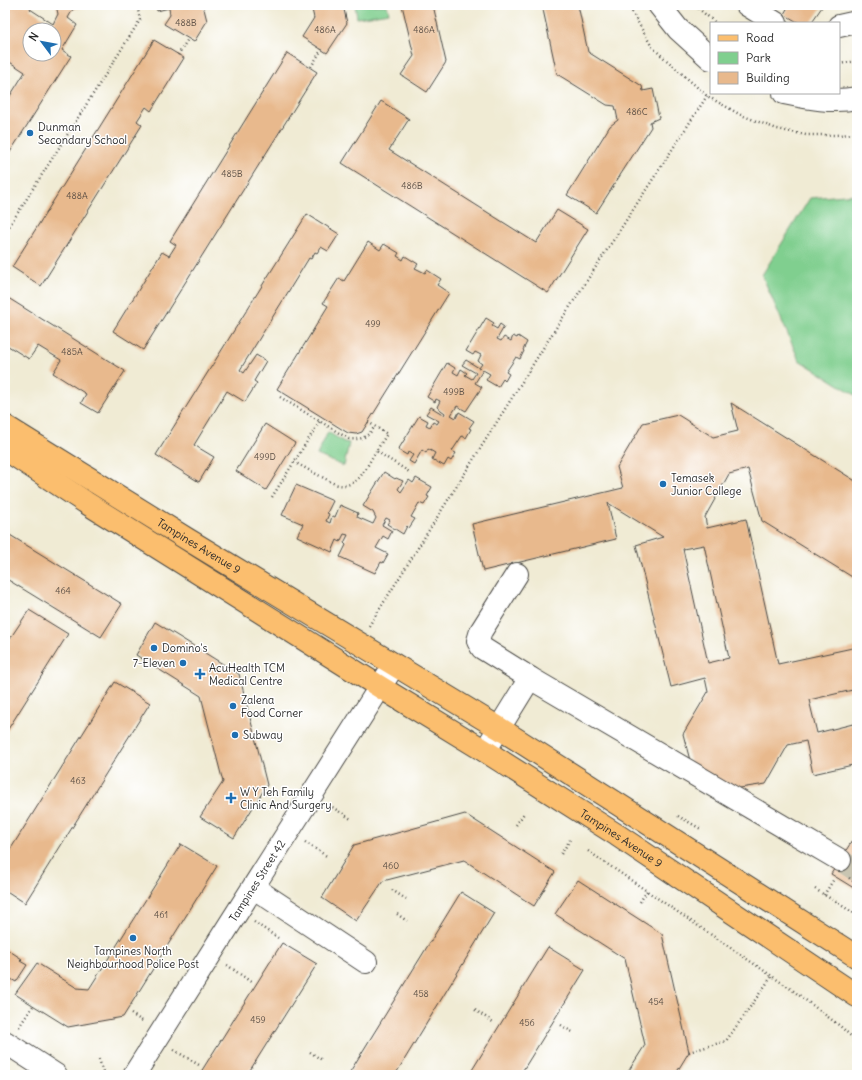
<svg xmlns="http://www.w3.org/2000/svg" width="862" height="1080" font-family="Delius,sans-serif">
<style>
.green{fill:#80cf8f;stroke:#567d5d}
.building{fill:#e8b98d;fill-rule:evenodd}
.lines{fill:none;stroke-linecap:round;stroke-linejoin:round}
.minor-tunnel{stroke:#c9c5b2;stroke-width:22;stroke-dasharray:22 11;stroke-linecap:butt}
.minor-casing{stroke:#494844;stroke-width:24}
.major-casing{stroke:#494844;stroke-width:24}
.path{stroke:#494844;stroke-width:2.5;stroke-dasharray:1 3;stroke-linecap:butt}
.minor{stroke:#fff;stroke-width:22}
.major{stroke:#fbbe6e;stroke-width:22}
.poi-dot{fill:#1f6fb2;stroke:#fff;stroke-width:1.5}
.labels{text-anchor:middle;stroke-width:3;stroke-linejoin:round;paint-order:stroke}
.number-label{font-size:9px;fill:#5a4e44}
.poi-label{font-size:11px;fill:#2b2b2b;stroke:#fff;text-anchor:start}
.street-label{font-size:11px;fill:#2b2b2b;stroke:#fff}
</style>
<rect width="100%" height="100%" fill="#fff"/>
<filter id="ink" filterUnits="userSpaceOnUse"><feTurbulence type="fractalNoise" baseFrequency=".025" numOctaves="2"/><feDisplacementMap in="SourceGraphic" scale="8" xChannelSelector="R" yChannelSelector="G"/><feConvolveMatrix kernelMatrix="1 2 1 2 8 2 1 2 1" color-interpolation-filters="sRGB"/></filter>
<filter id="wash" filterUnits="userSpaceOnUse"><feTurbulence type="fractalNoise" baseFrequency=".012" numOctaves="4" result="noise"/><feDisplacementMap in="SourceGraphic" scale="16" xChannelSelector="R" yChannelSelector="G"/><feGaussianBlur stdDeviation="0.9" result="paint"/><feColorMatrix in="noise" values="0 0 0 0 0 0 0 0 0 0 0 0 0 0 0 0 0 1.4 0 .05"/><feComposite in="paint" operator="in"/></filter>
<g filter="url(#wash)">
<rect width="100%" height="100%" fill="#f0ebd4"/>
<g class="green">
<polygon points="355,5 387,5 389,13 357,18"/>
<polygon points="857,194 857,396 799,360 762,275 810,198"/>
<polygon points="328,432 344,442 349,443 344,466 317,455"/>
</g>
<g id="blocks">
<g class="building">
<path d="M5 5H32L30 9 53 24 58 14 56 5 87 6 73 9 68 18 77 25 62 50 71 56 5 160V104L25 72 5 59ZM30 30H54V54H30Z"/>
<polygon points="156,5 203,5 207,21 194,42 164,24 170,15 169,8 157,11"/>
<polygon points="311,5 343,5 347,23 327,53 302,37 314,18"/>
<polygon points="402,5 433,5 446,62 427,92 401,75 414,56"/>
<polygon points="542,5 578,5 588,52 642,86 643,91 653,89 659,118 650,122 651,127 596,213 567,195 610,126 618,120 615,106 607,105 557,74"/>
<polygon points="785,5 819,5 822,7 811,23 799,23 784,14 788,7"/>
<polygon points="154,40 184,58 151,111 146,107 137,121 142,125 41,286 12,267"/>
<polygon points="287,53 317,72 143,350 113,331 162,252 169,256 176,245 170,241"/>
<polygon points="381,101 409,119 389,150 536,243 557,210 588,229 548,293 342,163"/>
<polygon points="307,214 339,234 328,251 321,247 317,253 315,252 311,259 309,258 240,370 244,373 256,355 266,361 254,381 257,383 245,402 227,391 194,445 214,457 199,482 156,455"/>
<polygon points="368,242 380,250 384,244 399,253 397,256 403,260 405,256 418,264 415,268 425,273 427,270 441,279 437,285 449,293 362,432 356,434 348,433 277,389 328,306 323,303 339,278 344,281"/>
<polygon points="5,296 125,371 98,413 81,403 86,394 53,373 61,360 38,346 29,359 5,344"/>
<polygon points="486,318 494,323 492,326 497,329 500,324 504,327 497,339 501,341 504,337 511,341 513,336 517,338 518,336 527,342 523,350 524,351 520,359 516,357 506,372 509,374 505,381 503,379 498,387 486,380 490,374 483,370 475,383 482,387 466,411 457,406 451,415 456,418 459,412 474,421 469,428 471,429 466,438 462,436 452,451 456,453 451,461 448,459 444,466 432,459 435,453 428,449 426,453 422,450 414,464 409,461 413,455 408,452 407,455 398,450 419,416 428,421 426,425 430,427 433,422 437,424 439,421 426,414 431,407 444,415 445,413 437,407 440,401 436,399 435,402 427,397 447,363 455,368 453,372 458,375 461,369 467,373 465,375 472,379 476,373 462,365 466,360 479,368 482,364 478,361 481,355 475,352 473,355 466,351"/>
<path d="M731 403 857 482V580L762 521 748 469 729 474 705 517 707 528 746 519 778 664 857 647V689L809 700 817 733 857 723V764L813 774 806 741 788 745 766 784 727 790 692 768 683 734 708 692 705 678 671 687 636 545 663 537 608 503 616 539 483 571 472 524 623 488 617 467 643 423 678 415 713 437 738 431ZM704 545 729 658 708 663 683 549Z"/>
<polygon points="265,424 295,443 266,490 236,471"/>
<polygon points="384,472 395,479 396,478 403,481 398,489 401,492 409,480 413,483 416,478 432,487 427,496 429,497 424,505 419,503 411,517 415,519 409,528 407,526 403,534 387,524 390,520 386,518 382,525 392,531 388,539 383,536 376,548 388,554 383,563 381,562 375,573 340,557 346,545 344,543 348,535 344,534 340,542 337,540 332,552 297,536 303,524 282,515 296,485 333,501 327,513 329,514 326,521 330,523 332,516 335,517 340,505 358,513 357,517 373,524 376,518 373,512 363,506"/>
<polygon points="5,532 122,604 101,637 5,578"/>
<polygon points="29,610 68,634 5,734 5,646"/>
<polygon points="155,622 239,674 267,785 234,838 200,817 223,782 201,696 136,655"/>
<polygon points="115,682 150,703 25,903 5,890 5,858"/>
<polygon points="465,814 555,872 534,906 464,860 383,881 356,921 322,898 354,845"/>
<polygon points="857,833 857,890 831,874"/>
<polygon points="181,844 217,866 123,1017 68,1027 15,994 37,963 77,988 89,989"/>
<polygon points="578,880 662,934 689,1052 675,1075 626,1075 645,1045 625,959 555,914"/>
<polygon points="461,892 494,913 395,1075 348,1075"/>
<polygon points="282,943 317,964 247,1075 199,1075"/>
<polygon points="548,947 585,970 520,1075 469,1075"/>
<polygon points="5,948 22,959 20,961 27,965 16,982 11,979 5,989"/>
</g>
</g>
</g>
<g filter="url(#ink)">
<use href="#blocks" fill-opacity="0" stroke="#494844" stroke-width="1"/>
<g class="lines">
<polyline class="minor-tunnel" points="840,860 857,871"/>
<defs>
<g id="minor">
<polyline points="659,5 678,29 711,59"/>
<polyline points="747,5 776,23"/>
<polyline points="839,26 857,22"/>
<path d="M784 93C808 98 833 103 857 98"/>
<polyline points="517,574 481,631 478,641 482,648 530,678 840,860"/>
<polyline points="485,751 530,678"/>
<polyline points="254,888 366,962"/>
<polyline points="5,1042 56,1075"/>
<path id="s1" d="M134 1075 394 665"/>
</g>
<g id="major">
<path id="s2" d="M5 426 187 539 499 728 857 957"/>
<path id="s3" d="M5 449 85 502 380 687 485 751 617 835 857 996"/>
</g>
</defs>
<use href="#minor" class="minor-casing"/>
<use href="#major" class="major-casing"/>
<g class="path">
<polyline points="628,5 652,47 662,56 707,96 741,115 777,129 806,135 834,135 857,134"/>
<polyline points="696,5 700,10 716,23"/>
<polyline points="178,55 188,39"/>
<polyline points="839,64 857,61"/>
<polyline points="311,67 322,49"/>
<polyline points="5,233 140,20 137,5"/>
<path d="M280 397 349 439C362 440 368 437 375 426"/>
<polyline points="368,422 387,434 376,451 411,473"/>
<path d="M294 462 335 484C358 491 366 467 376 451"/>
<polyline points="272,497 320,421"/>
<polyline points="369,626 547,342 707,96"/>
<polyline points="329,805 351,819"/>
<polyline points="678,816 701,829"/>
<polyline points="516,825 525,812"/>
<polyline points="305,842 328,857"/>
<polyline points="588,851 791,989 840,1026 857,1042"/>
<polyline points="561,854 570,840"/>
<polyline points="849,878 857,884"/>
<polyline points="815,889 857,915"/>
<polyline points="392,890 406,899"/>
<polyline points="824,895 834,879"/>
<polyline points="640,902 647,891"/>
<polyline points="397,914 407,921"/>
<polyline points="254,922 278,938"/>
<polyline points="227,965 251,982"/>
<polyline points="475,1010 493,1022"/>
<polyline points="131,1014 144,1022"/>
<polyline points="561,1025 574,1033"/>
<polyline points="19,1027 33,1006"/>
<polyline points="174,1050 199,1065"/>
<polyline points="310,1052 322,1060"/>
<polyline points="689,1052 726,1041 772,976"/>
<polyline points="99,1059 104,1075"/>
</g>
<use href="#minor" class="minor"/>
<use href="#major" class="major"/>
</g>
</g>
<g class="poi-dot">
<circle cx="30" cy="133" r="4"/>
<circle cx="663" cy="484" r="4"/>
<circle cx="154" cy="648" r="4"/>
<circle cx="183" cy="663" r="4"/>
<path d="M198 668h4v4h4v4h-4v4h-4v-4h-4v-4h4z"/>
<circle cx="233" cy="706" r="4"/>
<circle cx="235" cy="735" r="4"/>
<path d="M229 792h4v4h4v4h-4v4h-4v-4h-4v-4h4z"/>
<circle cx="133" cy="938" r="4"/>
</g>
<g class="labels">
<g class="number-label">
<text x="186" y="26">488B</text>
<text x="325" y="33">486A</text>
<text x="424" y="33">486A</text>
<text x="637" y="115">486C</text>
<text x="232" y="177">485B</text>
<text x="412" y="189">486B</text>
<text x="77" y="199">488A</text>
<text x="373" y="327">499</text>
<text x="72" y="355">485A</text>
<text x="454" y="395">499B</text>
<text x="265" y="460">499D</text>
<text x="63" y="594">464</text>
<text x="78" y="784">463</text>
<text x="391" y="869">460</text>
<text x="161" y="918">461</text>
<text x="421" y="997">458</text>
<text x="656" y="1005">454</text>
<text x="258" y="1023">459</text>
<text x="527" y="1026">456</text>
</g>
<g class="poi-label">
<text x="38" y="131">Dunman<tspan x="38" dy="13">Secondary School</tspan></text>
<text x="671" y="482">Temasek<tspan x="671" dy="13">Junior College</tspan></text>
<text x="162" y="652">Domino's</text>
<text x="175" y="667" text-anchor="end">7-Eleven</text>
<text x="209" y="672">AcuHealth TCM<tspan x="209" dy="13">Medical Centre</tspan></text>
<text x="241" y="704">Zalena<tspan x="241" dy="13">Food Corner</tspan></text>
<text x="243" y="739">Subway</text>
<text x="240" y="796">W Y Teh Family<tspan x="240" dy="13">Clinic And Surgery</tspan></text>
<text x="133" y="955" text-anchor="middle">Tampines North<tspan x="133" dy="13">Neighbourhood Police Post</tspan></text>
</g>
<g class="street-label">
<text dy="4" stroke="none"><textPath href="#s2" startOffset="228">Tampines Avenue 9</textPath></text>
<text dy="4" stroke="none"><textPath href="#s3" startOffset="729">Tampines Avenue 9</textPath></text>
<text dy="4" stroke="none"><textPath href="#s1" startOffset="230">Tampines Street 42</textPath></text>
</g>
</g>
<rect width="862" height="1080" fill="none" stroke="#fff" stroke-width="20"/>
<rect x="710" y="22" width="130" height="72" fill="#ffffff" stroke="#aaaaaa"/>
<rect x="718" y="35" width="20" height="6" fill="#fbbe6e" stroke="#aaaaaa"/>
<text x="746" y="42" font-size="12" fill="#2b2b2b">Road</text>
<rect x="718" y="52" width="20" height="12" fill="#80cf8f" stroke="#aaaaaa"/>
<text x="746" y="62" font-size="12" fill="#2b2b2b">Park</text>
<rect x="718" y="72" width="20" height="12" fill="#e8b98d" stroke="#aaaaaa"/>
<text x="746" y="82" font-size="12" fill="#2b2b2b">Building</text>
<g transform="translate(42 42) rotate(302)"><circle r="19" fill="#ffffff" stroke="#aaaaaa"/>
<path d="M0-3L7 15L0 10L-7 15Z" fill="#1f6fb2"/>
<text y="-6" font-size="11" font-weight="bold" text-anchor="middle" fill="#2b2b2b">N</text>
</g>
</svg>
